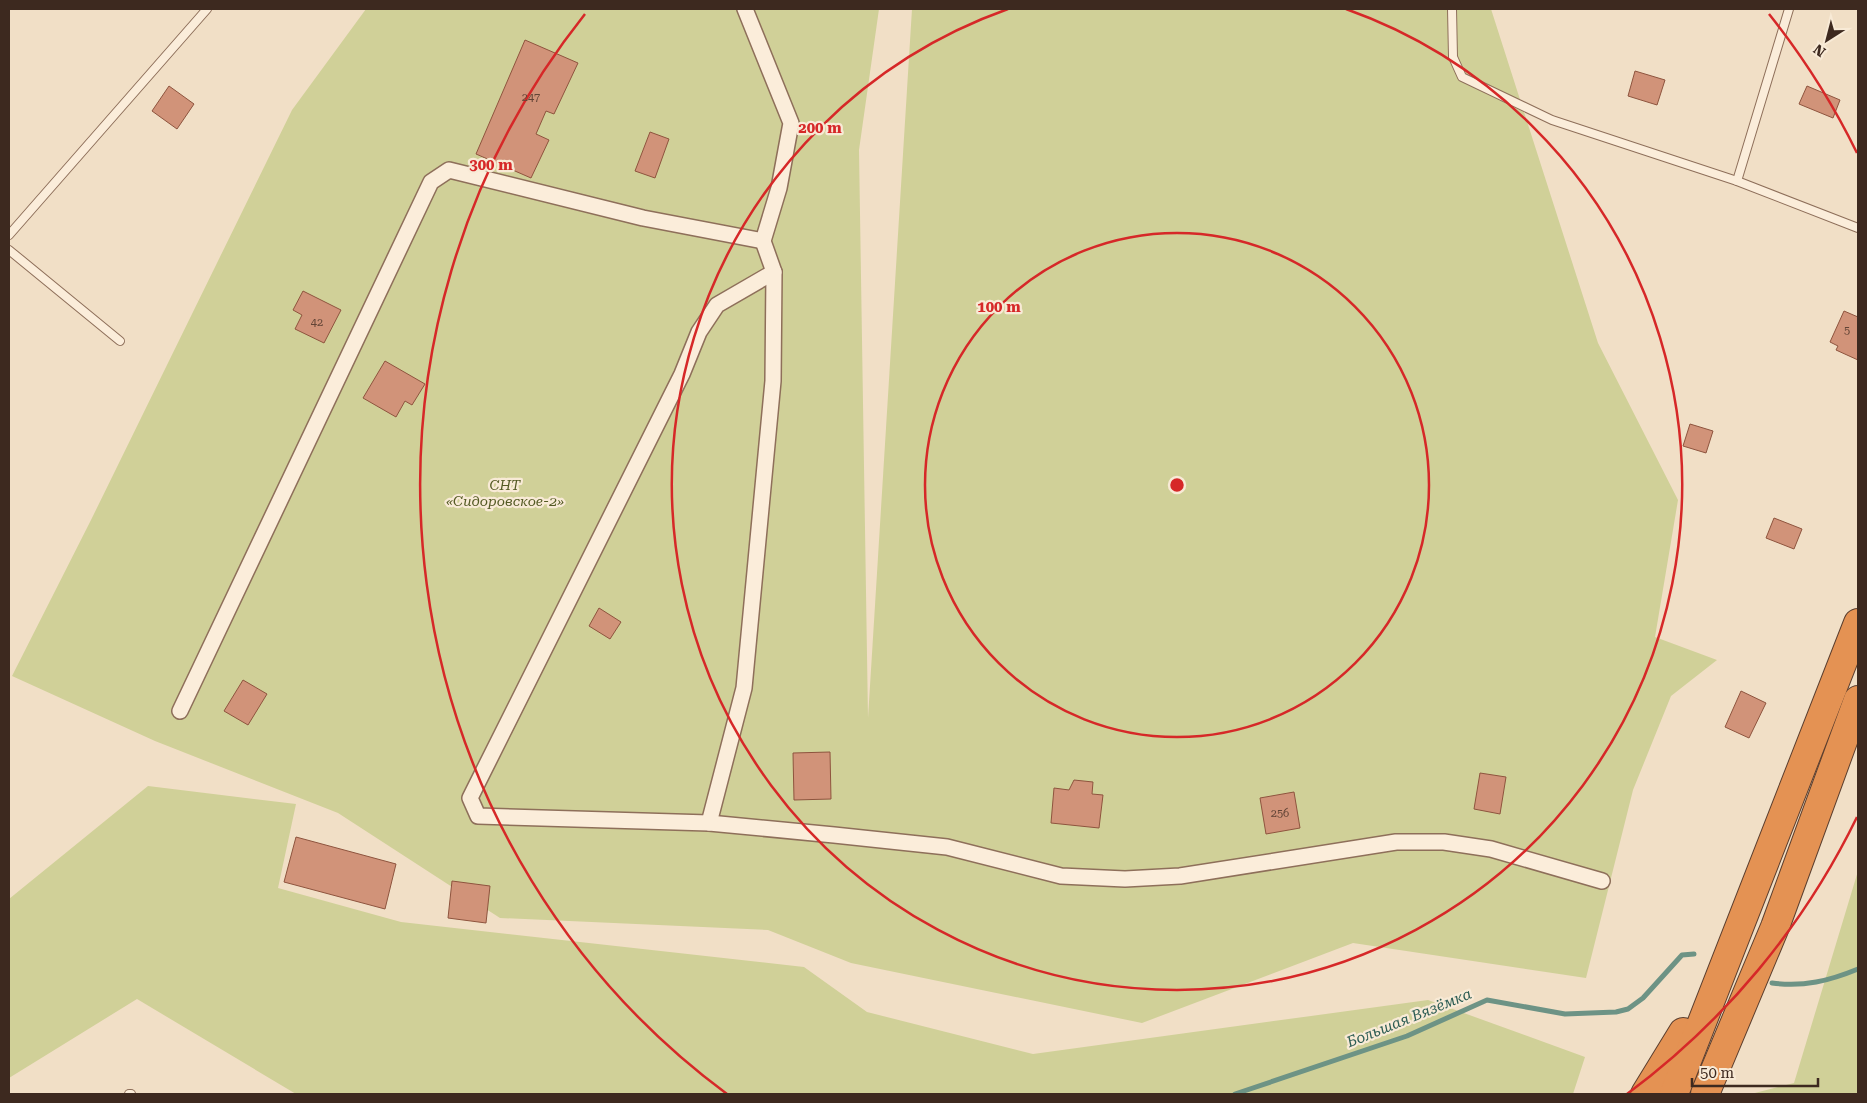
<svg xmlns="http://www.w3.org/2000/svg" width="1867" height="1103" font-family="'Roboto Serif',serif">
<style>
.green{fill:#d0d098}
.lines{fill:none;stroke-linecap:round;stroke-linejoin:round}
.stream{stroke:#6d9385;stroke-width:5}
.building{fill:#d19379;stroke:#8e543e}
.lane-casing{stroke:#8e6f5a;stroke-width:10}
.street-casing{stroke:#8e6f5a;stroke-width:18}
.highway-casing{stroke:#5b3e2e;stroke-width:30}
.lane{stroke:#fbedda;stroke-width:8}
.street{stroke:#fbedda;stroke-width:15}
.highway{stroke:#e49253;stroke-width:28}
.ring{fill:none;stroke:#d62828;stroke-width:2.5}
.labels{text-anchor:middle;stroke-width:4.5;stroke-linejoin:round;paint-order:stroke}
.number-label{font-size:11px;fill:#624436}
.park-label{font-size:14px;font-style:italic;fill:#545a24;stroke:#f8ead6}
.water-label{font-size:15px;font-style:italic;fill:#2d5d54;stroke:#f8ead6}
.centre{fill:#d62828;stroke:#f8ead6;stroke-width:2.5}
.ring-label{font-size:15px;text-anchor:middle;font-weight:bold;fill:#d62828;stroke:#f8ead6;stroke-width:4.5;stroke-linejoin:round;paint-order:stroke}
</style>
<rect width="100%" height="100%" fill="#f1dfc6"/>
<g class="green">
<polygon points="366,9 879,9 859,150 868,718 912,9 1491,9 1598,343 1678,500 1655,637 1717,660 1671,696 1633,790 1586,978 1353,943 1142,1023 851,963 768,930 500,918 338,813 155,741 12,676 91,520 292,110"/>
<polygon points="148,786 296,804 278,888 401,922 804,967 867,1012 1033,1054 1428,1000 1585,1057 1573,1094 296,1094 137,999 9,1078 9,899"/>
<polygon points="1858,871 1858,1094 1751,1094 1794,1083"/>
</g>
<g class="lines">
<g class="stream">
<path d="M1772 983C1804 987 1829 981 1858 969"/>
<polyline points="1235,1094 1407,1036 1487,1000 1565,1014 1616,1012 1628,1009 1643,998 1682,955 1694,954"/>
</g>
</g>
<g class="building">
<polygon points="525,40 578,63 554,114 546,111 536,134 549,140 531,178 476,154"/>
<polygon points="1635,71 1665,80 1657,105 1628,96"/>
<polygon points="169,86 194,104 177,129 152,111"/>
<polygon points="1807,86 1840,100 1833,118 1799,104"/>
<polygon points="650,132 669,139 655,178 635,171"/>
<polygon points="303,291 341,310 324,343 295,329 302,315 293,310"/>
<polygon points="1844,311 1858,317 1858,360 1836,350 1838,346 1830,342"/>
<polygon points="385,361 425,384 412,405 405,401 396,417 363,398"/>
<polygon points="1690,424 1713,431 1706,453 1683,446"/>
<polygon points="1774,518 1802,529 1794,549 1766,538"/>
<polygon points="599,608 621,622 610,639 589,626"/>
<polygon points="243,680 267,694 248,725 224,711"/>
<polygon points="1741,691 1766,703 1749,738 1725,727"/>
<polygon points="830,752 831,799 794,800 793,753"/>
<polygon points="1480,773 1506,777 1500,814 1474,809"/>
<polygon points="1074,780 1093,782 1092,794 1103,795 1099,828 1051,823 1054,788 1069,790"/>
<polygon points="1294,792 1300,828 1266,834 1260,798"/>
<polygon points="296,837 396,864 385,909 284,882"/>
<polygon points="452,881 490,886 486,923 448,918"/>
</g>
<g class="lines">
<defs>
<g id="lane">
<polyline points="1452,9 1453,57 1462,77 1552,120 1737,181 1858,228"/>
<polyline points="1737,181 1789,9"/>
<polyline points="9,235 207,9"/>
<polyline points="9,250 120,341"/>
<polyline points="129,1094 131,1094"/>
</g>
<g id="street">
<polyline points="774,272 717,305 699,332 682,374 470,798 478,816 709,823 834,835 947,847 1061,876 1125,879 1180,876 1396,842 1444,842 1491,849 1602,881"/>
<polyline points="180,711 431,182 449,170 643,218 763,241"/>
<polyline points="709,823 744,688 773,381 774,272 763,241 779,188 791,123 745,9"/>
</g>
<g id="highway">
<polyline points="1645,1094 1683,1032"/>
<polyline points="1674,1094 1858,623"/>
<polyline points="1705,1094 1775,927 1858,700"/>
</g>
</defs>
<use href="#lane" class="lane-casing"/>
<use href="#street" class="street-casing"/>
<use href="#highway" class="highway-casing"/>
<use href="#lane" class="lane"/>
<use href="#street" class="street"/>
<use href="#highway" class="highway"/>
</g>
<g class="ring">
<circle cx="1177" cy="485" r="252"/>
<path d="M1346 9A505 505 0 1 1 1008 9"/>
<path d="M1857 817A757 757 0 0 1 1627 1094M727 1094A757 757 0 0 1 585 14M1769 14A757 757 0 0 1 1857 153"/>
</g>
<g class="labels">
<g class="number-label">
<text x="531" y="101">247</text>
<text x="317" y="326">42</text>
<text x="1847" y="334">5</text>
<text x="1280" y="817">256</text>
</g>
<g class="park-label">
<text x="505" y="490">СНТ<tspan x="505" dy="16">«Сидоровское-2»</tspan></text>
</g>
<g class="water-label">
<text transform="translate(1409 1018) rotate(-22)" y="5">Большая Вязёмка</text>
</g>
</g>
<circle cx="1177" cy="485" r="8" class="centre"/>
<g class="ring-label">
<text x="820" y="133">200 m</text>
<text x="491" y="170">300 m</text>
<text x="999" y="312">100 m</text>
</g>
<rect width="1867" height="1103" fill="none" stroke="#3d291f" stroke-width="20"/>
<g transform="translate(1827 40) rotate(216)" stroke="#f8ead6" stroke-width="4" paint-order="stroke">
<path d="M0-4L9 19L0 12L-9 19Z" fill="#3d291f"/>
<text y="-8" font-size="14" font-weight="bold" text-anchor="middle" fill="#3d291f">N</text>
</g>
<path d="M1692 1078v8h126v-8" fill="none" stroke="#3d291f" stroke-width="2.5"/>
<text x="1700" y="1078" font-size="15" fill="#3d291f" stroke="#f8ead6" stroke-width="4" paint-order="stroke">50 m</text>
</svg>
